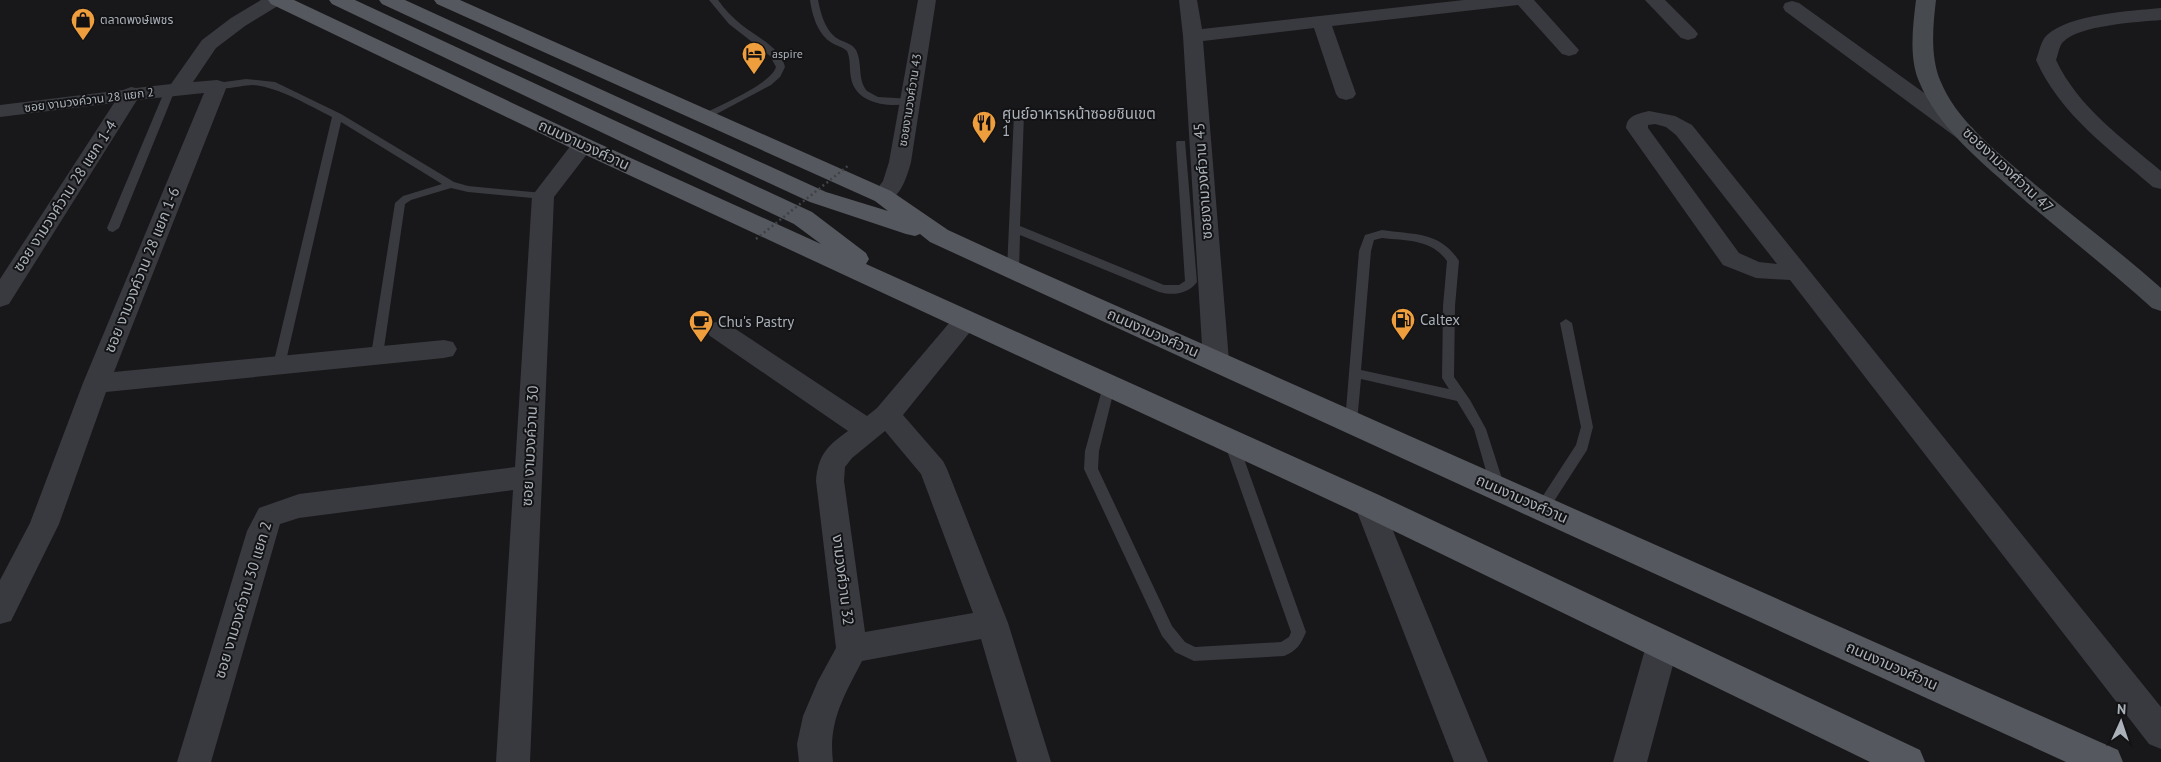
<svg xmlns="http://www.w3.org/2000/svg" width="2161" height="762" font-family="'PT Sans','Noto Sans Thai',sans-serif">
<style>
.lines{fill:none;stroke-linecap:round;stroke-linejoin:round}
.lane{fill:#393a3f;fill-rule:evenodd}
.street{fill:#393a3f;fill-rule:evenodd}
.secondary{fill:#474a4f;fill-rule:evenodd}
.primary{fill:#55585e;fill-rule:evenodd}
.path-bridge{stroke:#3f4246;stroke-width:2.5;stroke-dasharray:2 3;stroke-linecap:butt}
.labels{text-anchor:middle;stroke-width:4;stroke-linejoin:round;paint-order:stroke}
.far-poi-label{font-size:12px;fill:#aab1b9;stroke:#131315;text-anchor:start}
.far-street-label{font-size:12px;fill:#aab1b9;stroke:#131315}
.poi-label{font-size:15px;fill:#aab1b9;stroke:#131315;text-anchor:start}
.street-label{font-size:15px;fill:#aab1b9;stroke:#131315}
</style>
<rect width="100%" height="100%" fill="#18181a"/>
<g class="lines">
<g class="lane">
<path d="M709 0H718C725 10 733 18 743 26 757 37 781 48 785 67L780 77 771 85 707 119 703 118V114C720 105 771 84 776 67L770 56 729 24Z"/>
<path d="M810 0H818C821 15 826 33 840 40 847 43 852 44 856 50 863 64 857 79 867 91L878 97 913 99V103C891 108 856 105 851 78 849 68 851 60 847 51 843 47 837 46 832 43 818 35 812 15 810 0Z"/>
<path d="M246 79 275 82 341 114 454 182 468 186 543 193 548 196 543 199 468 192 451 188 411 200 405 204 383 355 381 358H373L371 355 395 203 403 196 442 184 341 122 285 365 283 368H275L273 365 332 117C307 105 281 88 253 85 243 85 219 92 212 86L217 83Z"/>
<polygon points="170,87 175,90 119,228 113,232 109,231 107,228 165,90"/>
<path d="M1019 111 1024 114 1020 226 1164 285H1179L1185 281 1176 143 1177 141H1185L1197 282C1188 294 1173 296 1159 292L1020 235 1019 270 1013 274 1009 273 1007 270 1014 114Z"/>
<path d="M1382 230C1414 235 1440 231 1459 261L1455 306 1454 377 1470 400 1486 429 1505 488 1503 492 1498 493 1493 492 1491 488 1474 429 1457 401 1361 379 1357 422 1356 425H1346L1345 422 1359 251 1365 235ZM1382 238C1408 241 1431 239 1447 261L1443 306 1442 378 1449 389 1361 370 1371 251 1374 240Z"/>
<polygon points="1566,319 1572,323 1593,427 1587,450 1547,512 1542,514 1537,512 1535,508 1576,445 1581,427 1560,323"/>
<path d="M1109 381 1113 383 1115 386 1099 451 1098 469 1172 626 1185 642 1195 647 1281 642 1289 637 1291 632 1224 442 1226 438H1236L1238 442 1306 632C1301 644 1297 651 1284 656L1194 661 1175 652 1162 636 1084 469 1085 451 1103 386 1105 383Z"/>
</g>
<g class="street">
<polygon points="261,0 283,0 281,4 245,26 216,48 193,82 217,80 224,82 227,86 114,372 444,340 453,342 457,349 453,356 444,358 106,392 59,524 11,621 0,624 0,580 30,523 83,383 204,93 137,100 9,304 0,307 0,279 114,103 0,117 0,105 123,90 131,87 136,88 171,84 202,40 231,18"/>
<path d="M918 0H936L911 162C906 180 898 207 875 201L872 196 883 181 889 162Z"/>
<polygon points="1179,0 1197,0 1202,29 1464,0 1534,0 1579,50 1576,54 1569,56 1562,54 1518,5 1332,26 1356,94 1353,98 1346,100 1339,98 1336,94 1314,28 1203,41 1229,361 1225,368 1216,370 1207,368 1203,361 1183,36"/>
<polygon points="1645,0 1665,0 1695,30 1698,34 1695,38 1688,40 1681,38"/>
<polygon points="1792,1 1799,3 1973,128 1976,133 1973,138 1965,139 1957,138 1785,11 1783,7 1785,3"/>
<path d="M2161 8V20C2138 22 2079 25 2063 42 2059 46 2058 55 2056 60 2078 107 2122 138 2161 171V189L2153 187C2109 149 2060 114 2036 60 2039 53 2041 40 2047 35 2070 14 2131 11 2161 8Z"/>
<path d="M1649 111 1675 116 1692 125 2161 707V749L2149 744 1790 280 1756 278 1723 265 1626 128C1627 115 1638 114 1649 111ZM1655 124 1666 127 1676 135 1777 264 1759 262 1739 253 1648 128V125Z"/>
<polygon points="583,138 591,140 594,145 554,197 530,762 496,762 513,490 299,518 280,524 211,762 177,762 247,531 259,508 299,494 515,467 532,196 575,140"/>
<path d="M965 312 974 315 978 321 974 327 903 415 943 461 947 469 1008 623 1051 762H1017L981 639 862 661C844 696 828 722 833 762H799L797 744 803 716 818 681 836 648 816 481C818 455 827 446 848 431L710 336 706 330 710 324 719 321 728 324 867 416 877 408 956 315ZM885 431 921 474 973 613 865 632 844 481 845 467 852 458Z"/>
<polygon points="1368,492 1378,496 1382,504 1488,762 1454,762 1354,504 1358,496"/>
<polygon points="1662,632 1673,636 1678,646 1647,762 1613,762 1646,646 1651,636"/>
</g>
<path class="secondary" d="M1916 0H1936C1933 25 1930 55 1940 80 1956 120 1993 148 2025 176 2070 214 2117 249 2161 288V311L2152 308C2110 270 2065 235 2022 198 1984 164 1937 128 1918 79 1909 55 1913 25 1916 0Z"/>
<g class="primary">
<polygon points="268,0 294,0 591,140 821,244 794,224 332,4 329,0 355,0 812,212 866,253 869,259 866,264 1379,495 1920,750 1925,762 1870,762 1357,513 575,150 271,4"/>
<polygon points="379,0 405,0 826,192 888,211 875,201 437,4 434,0 460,0 891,191 948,230 1022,264 2118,750 2123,762 2066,762 1004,276 930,242 920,234 915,236 906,234 810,202 382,4"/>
</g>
<polyline class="path-bridge" points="756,239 849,165"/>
</g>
<defs>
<symbol id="shop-pin" viewBox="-11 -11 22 30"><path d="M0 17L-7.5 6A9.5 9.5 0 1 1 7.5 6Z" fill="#ee9e3c" stroke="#131315"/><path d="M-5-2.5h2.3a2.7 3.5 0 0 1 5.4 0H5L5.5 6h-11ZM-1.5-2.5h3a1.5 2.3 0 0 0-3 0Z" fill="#111"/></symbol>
<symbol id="hotel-pin" viewBox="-11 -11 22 30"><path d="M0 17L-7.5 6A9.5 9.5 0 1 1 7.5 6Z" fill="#ee9e3c" stroke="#131315"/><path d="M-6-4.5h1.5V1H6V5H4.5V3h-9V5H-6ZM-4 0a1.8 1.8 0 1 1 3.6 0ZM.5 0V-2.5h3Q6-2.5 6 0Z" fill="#111"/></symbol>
<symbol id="restaurant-pin" viewBox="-11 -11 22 30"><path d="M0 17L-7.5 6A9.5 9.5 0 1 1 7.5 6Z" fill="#ee9e3c" stroke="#131315"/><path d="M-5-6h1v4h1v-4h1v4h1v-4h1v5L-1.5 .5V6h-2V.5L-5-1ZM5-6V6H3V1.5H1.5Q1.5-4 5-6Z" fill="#111"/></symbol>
<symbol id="fuel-pin" viewBox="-11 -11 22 30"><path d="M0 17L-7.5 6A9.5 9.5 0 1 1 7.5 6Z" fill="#ee9e3c" stroke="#131315"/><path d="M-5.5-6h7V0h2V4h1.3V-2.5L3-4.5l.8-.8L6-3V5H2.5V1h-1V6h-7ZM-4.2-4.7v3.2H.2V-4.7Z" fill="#111"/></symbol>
<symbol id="cafe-pin" viewBox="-11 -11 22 30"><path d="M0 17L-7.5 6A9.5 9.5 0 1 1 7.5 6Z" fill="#ee9e3c" stroke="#131315"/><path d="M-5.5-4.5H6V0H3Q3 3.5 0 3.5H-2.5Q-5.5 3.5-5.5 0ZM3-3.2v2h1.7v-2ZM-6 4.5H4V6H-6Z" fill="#111"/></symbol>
</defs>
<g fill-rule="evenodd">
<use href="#shop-pin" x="69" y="6" width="28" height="38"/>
<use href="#hotel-pin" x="740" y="40" width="28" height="38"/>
<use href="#restaurant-pin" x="970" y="109" width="28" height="38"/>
<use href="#fuel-pin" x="1389" y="306" width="28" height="38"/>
<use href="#cafe-pin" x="687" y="308" width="28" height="38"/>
</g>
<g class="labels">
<g class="far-poi-label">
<text x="100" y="24">ตลาดพงษ์เพชร</text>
<text x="772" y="58">aspire</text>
</g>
<g class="far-street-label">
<text transform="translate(89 100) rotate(-7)" y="4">ซอย งามวงค์วาน 28 แยก 2</text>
<text transform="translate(910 100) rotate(-81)" y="4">ซอยงามวงศ์วาน 43</text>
</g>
<g class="poi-label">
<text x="1002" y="119">ศูนย์อาหารหน้าซอยชินเขต<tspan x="1002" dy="17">1</tspan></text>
<text x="1420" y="325">Caltex</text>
<text x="718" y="327">Chu's Pastry</text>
</g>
<g class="street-label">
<text transform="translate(584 145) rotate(25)" y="5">ถนนงามวงศ์วาน</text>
<text transform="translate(2008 170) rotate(43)" y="5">ซอยงามวงศ์วาน 47</text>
<text transform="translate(1203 181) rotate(-94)" y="5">ซอยงามวงศ์วาน 45</text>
<text transform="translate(65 196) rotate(-57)" y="5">ซอย งามวงค์วาน 28 แยก 1-4</text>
<text transform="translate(142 270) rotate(-68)" y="5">ซอย งามวงค์วาน 28 แยก 1-6</text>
<text transform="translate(1153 333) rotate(24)" y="5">ถนนงามวงศ์วาน</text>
<text transform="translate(530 446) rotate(-87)" y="5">ซอย งามวงค์วาน 30</text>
<text transform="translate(1522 499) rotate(24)" y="5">ถนนงามวงศ์วาน</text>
<text transform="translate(843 580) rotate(83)" y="5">งามวงศ์วาน 32</text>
<text transform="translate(243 600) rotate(-73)" y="5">ซอย งามวงค์วาน 30 แยก 2</text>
<text transform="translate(1892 666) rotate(24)" y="5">ถนนงามวงศ์วาน</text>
</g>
</g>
<g transform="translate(2121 722) rotate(3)" stroke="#131315" stroke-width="4" paint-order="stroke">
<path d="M0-4L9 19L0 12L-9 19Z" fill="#aab1b9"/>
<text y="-8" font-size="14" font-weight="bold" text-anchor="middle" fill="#aab1b9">N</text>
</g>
</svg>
